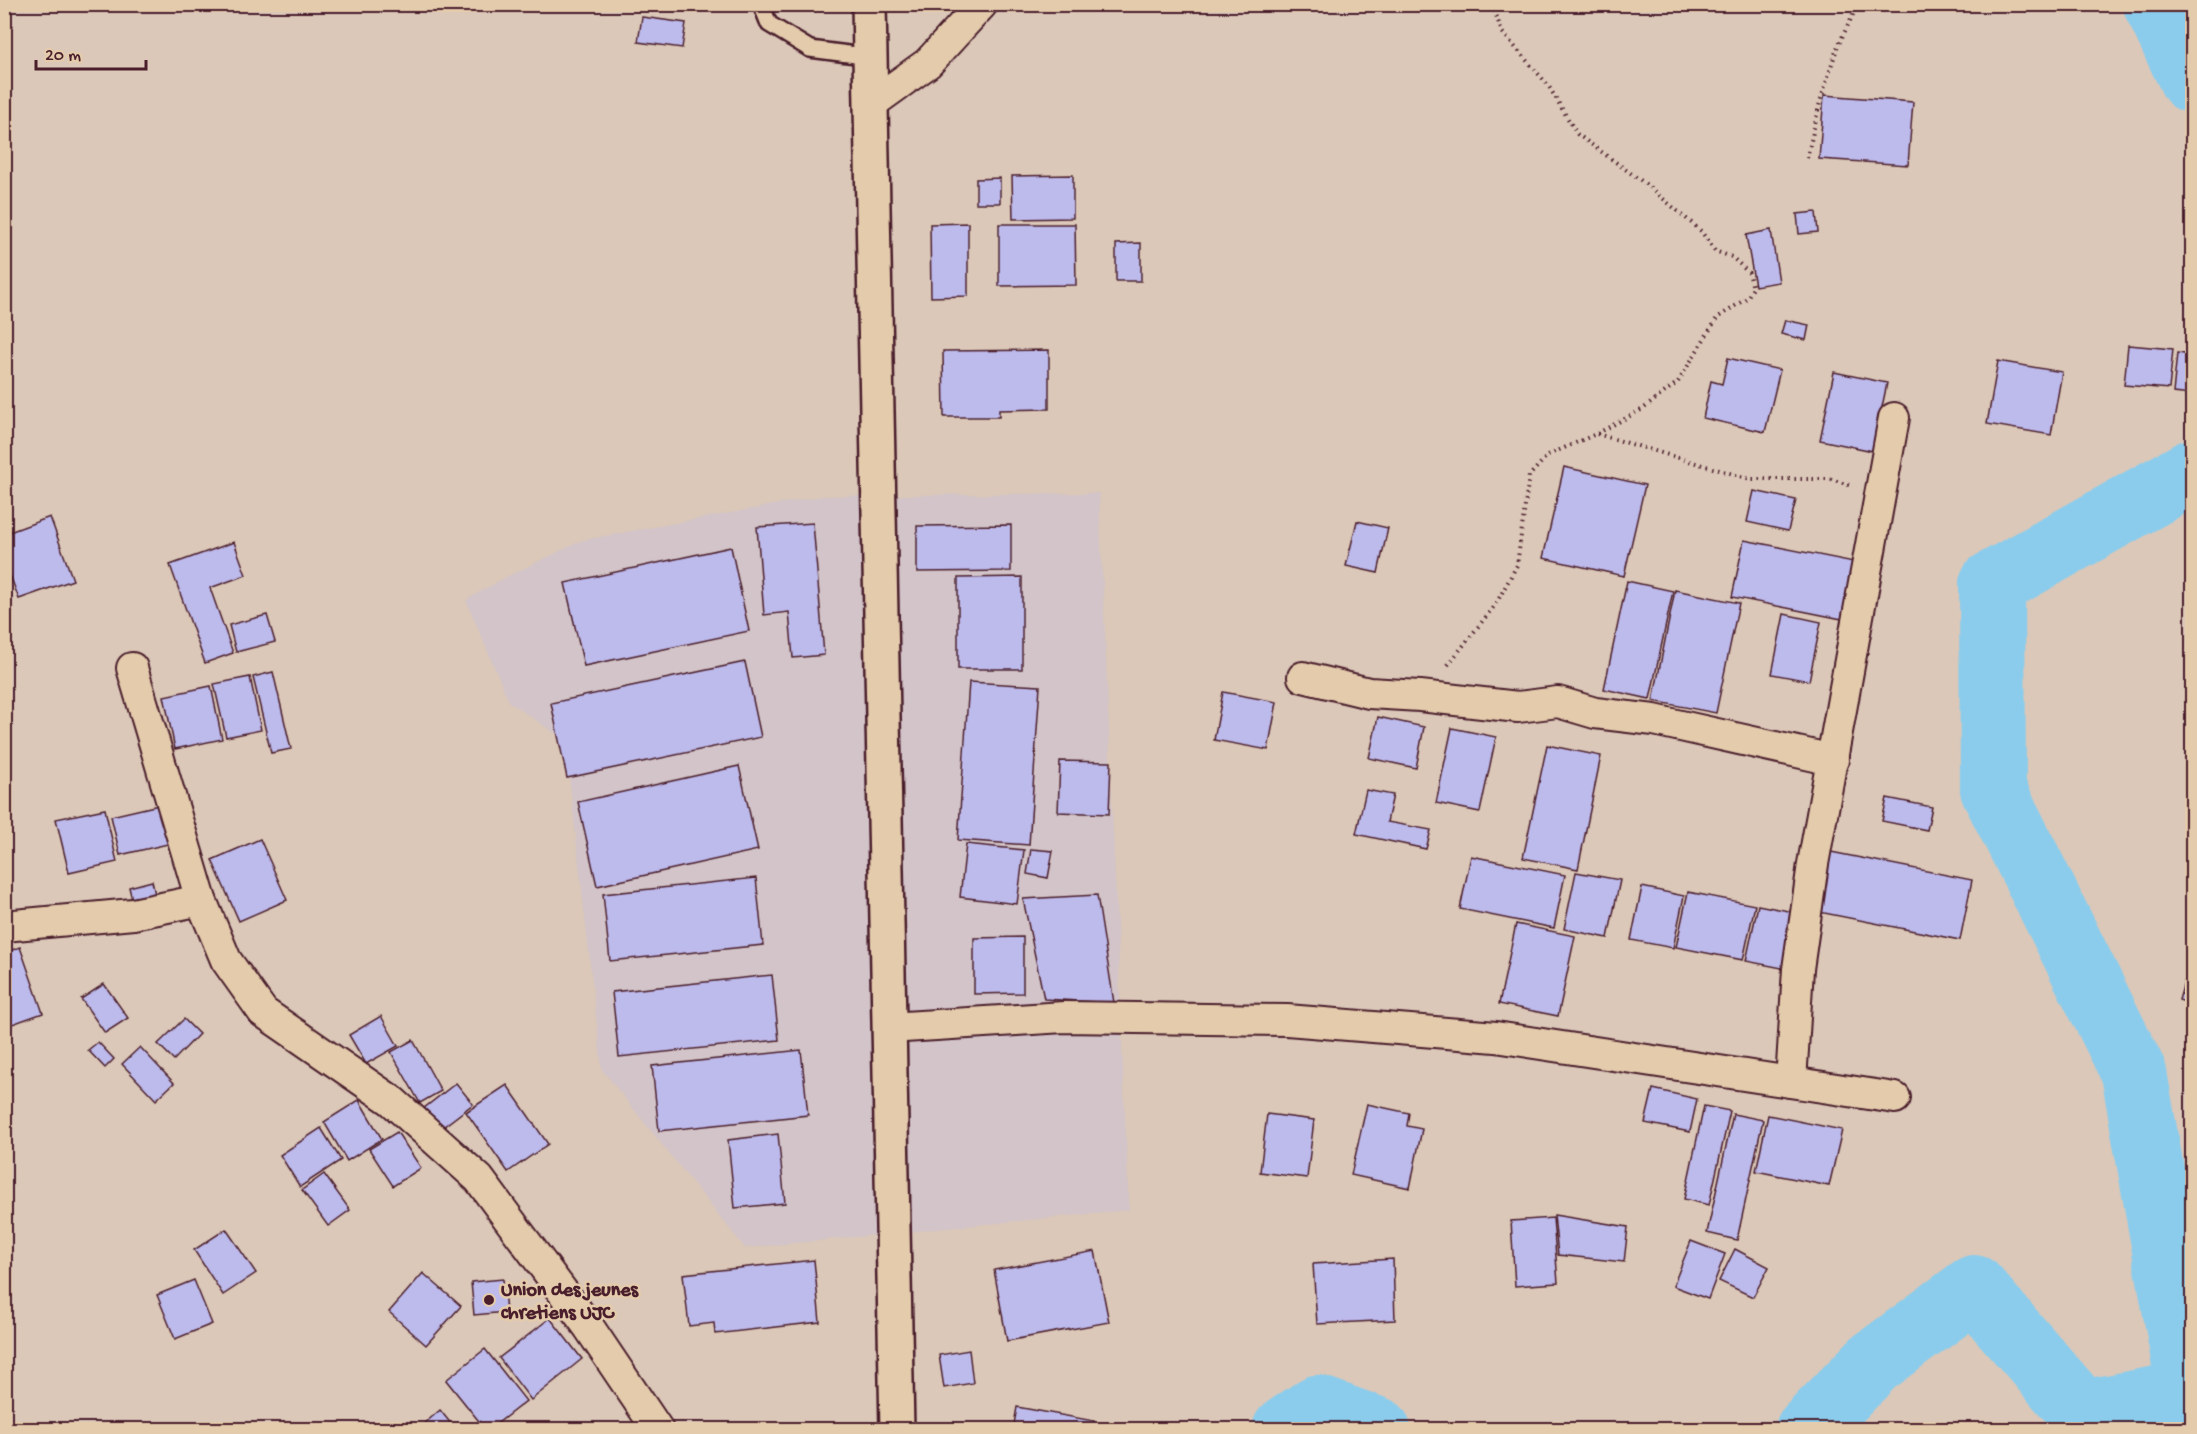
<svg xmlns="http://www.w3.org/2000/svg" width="2197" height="1434" font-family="'Gochi Hand',sans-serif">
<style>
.built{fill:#d2c4c8}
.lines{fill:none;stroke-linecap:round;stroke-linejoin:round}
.river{stroke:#8bccec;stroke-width:66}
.building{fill:#bdbaec;stroke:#4a1f2b;stroke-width:1.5}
.service-casing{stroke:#4a1f2b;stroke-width:20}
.minor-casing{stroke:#4a1f2b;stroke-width:34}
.primary-casing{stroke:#4a1f2b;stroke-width:38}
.path{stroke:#4a1f2b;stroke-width:4;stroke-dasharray:1.5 4.5;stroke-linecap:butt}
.service{stroke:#e3cbac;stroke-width:15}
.minor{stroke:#e3cbac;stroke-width:30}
.primary{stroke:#e3cbac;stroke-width:33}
.poi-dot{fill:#4a1f2b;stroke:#e3cbac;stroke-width:2}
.labels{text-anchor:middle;stroke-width:5;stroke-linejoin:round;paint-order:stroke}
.poi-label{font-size:20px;font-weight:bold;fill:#4a1f2b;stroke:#e3cbac;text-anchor:start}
</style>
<rect width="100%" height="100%" fill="#dbc8b9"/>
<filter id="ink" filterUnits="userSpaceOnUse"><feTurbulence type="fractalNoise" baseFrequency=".0167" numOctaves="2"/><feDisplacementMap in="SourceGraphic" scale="12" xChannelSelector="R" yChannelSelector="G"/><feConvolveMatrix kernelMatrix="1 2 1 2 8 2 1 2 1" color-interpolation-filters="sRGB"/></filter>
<g filter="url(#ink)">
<polygon class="built" points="1099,493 1129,1210 745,1248 602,1070 565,740 509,702 466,600 506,577 583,540 822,496"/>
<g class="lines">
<g class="river">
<polyline points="2156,4 2192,80"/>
<polyline points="1285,1430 1317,1408 1378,1430"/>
<polyline points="1808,1430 1873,1363 1974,1288 2082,1413 2190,1393 2134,1073 1993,789 1992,584 2192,472"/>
</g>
</g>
<g class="building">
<polygon points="642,17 686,23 682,48 638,42"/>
<polygon points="1824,95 1913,102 1908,165 1819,159"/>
<polygon points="1073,175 1073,218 1013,219 1012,176"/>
<polygon points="1000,178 1000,203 976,203 976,179"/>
<polygon points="1816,212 1818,232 1799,234 1797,214"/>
<polygon points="968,223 968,296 931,297 930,224"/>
<polygon points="999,224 1075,224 1076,285 999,286"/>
<polygon points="1771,230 1779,282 1755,286 1746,235"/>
<polygon points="1141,243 1141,281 1116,281 1116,244"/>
<polygon points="1785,320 1809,325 1806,340 1781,334"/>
<polygon points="2128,345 2173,349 2169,389 2124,385"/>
<polygon points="1049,350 1049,409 999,410 999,417 944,417 943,351"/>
<polygon points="2177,353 2192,355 2192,395 2173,393"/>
<polygon points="1728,358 1780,370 1765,432 1703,418 1711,381 1722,384"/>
<polygon points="1998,361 2062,372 2051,435 1987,424"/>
<polygon points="1834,372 1887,383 1873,451 1820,440"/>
<polygon points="1564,467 1645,485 1624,576 1543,558"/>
<polygon points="1754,491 1796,500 1788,531 1747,522"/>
<polygon points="50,517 73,580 19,599 4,559 4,534"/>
<polygon points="1357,521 1388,528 1378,573 1346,566"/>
<polygon points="813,523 824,655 793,658 789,612 764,615 757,527"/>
<polygon points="1011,525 1011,571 917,572 917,526"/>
<polygon points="1744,540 1854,562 1842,619 1732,597"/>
<polygon points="234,542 246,575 210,588 233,653 205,663 170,565"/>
<polygon points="731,547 749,631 584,666 565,583"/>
<polygon points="1022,577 1022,669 958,669 958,578"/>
<polygon points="1627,581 1673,591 1650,699 1604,689"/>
<polygon points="1675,590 1739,603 1716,713 1653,701"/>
<polygon points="1784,614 1821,622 1809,681 1772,674"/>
<polygon points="267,615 275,642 236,652 229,625"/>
<polygon points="745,662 761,737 567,778 551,703"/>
<polygon points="273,672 291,749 271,753 253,677"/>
<polygon points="250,677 261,730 226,737 214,684"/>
<polygon points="969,682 1040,686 1029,845 958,840"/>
<polygon points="211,686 222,739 175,749 164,696"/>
<polygon points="1223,692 1277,702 1268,750 1214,740"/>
<polygon points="1378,717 1424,727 1416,768 1369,758"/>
<polygon points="1452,728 1496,737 1480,812 1436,803"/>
<polygon points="1547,745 1601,756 1578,869 1523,858"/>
<polygon points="1060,761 1111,762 1109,814 1058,812"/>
<polygon points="739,766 758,850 597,886 578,802"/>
<polygon points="1366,790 1393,795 1387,822 1431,830 1426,849 1356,834"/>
<polygon points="1887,798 1932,807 1927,830 1882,821"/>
<polygon points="172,802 181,841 120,855 111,816"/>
<polygon points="105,809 117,862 69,873 56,819"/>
<polygon points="260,839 287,900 239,921 212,860"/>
<polygon points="966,844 1024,850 1017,904 960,897"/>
<polygon points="1031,849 1053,851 1048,878 1027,874"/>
<polygon points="1821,850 1972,880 1960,940 1809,910"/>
<polygon points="1471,856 1565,875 1554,928 1460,909"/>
<polygon points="1576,872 1620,880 1608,938 1564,929"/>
<polygon points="756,878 763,945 610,961 603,894"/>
<polygon points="152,881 157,903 134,908 129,887"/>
<polygon points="1642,887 1684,896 1673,948 1631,940"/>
<polygon points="1688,892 1755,905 1743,960 1676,947"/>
<polygon points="1097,895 1114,1003 1044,999 1023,899"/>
<polygon points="1758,905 1799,913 1787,969 1746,961"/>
<polygon points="1516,924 1575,936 1558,1016 1499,1004"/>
<polygon points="1023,937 1023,993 974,994 974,938"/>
<polygon points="20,947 43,1013 4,1027 4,953"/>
<polygon points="2192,954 2192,1004 2179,1000"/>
<polygon points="772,975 779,1040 619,1057 612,992"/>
<polygon points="104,984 128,1018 105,1033 81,999"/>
<polygon points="381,1016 398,1046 366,1064 349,1035"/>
<polygon points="184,1019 199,1034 174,1060 158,1044"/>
<polygon points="413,1040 441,1091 420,1103 391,1052"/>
<polygon points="98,1042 114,1059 105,1068 88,1050"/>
<polygon points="140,1047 174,1083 156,1100 122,1064"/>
<polygon points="801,1050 808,1115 659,1131 652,1066"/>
<polygon points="456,1083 473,1104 439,1130 423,1109"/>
<polygon points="507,1085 548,1144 508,1172 466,1112"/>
<polygon points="1653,1089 1697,1099 1690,1132 1645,1123"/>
<polygon points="359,1100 382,1139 347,1161 324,1122"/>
<polygon points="1367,1104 1409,1113 1407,1126 1422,1129 1410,1188 1351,1175"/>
<polygon points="1704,1106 1730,1111 1709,1205 1684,1199"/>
<polygon points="1267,1114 1314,1120 1307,1178 1260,1172"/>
<polygon points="1733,1114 1763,1120 1737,1240 1707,1233"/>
<polygon points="1768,1115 1842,1130 1829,1186 1756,1171"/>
<polygon points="321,1128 341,1160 300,1187 280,1155"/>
<polygon points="397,1132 421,1168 393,1186 369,1149"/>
<polygon points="778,1134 785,1203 735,1208 728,1140"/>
<polygon points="324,1174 350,1210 328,1226 302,1190"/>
<polygon points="1554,1215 1628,1227 1624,1262 1558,1255"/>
<polygon points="1553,1218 1558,1283 1515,1286 1511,1221"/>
<polygon points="226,1229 256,1273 223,1295 194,1250"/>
<polygon points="1691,1241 1725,1254 1708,1299 1673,1286"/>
<polygon points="1735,1249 1769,1267 1753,1297 1719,1281"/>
<polygon points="1095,1251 1109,1322 1007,1341 994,1270"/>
<polygon points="1393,1259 1395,1320 1317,1324 1313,1264"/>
<polygon points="814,1260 820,1322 715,1334 714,1323 689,1326 683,1274"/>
<polygon points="423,1273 461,1306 426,1345 389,1312"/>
<polygon points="503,1279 506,1312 474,1315 471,1282"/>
<polygon points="194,1280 212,1324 175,1339 157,1295"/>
<polygon points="550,1318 582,1359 531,1400 499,1358"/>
<polygon points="485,1349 526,1401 489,1430 486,1430 446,1380"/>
<polygon points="969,1350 973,1383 944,1388 939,1355"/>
<polygon points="1017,1407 1094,1421 1092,1430 1013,1430"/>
<polygon points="440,1410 456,1430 417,1430"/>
</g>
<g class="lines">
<defs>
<polyline id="service" points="761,4 769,24 810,49 871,57"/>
<g id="minor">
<polyline points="871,104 928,63 982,4"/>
<polyline points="132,668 201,900 226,960 263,1012 392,1101 479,1179 588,1326 658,1430"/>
<polyline points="1303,677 1369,693 1420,696 1518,707 1558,702 1595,713 1654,720 1833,760"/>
<polyline points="4,926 133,914 201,900"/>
<polyline points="888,1028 1064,1017 1287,1020 1496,1037 1895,1098"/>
<polyline points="1791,1082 1798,969 1813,864 1894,418"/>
</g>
<polyline id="primary" points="869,4 897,1430"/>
</defs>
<use href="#service" class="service-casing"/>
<use href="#minor" class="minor-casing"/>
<use href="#primary" class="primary-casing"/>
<g class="path">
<polyline points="1807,158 1820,102 1837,48 1858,4"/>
<polyline points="1597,434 1750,479 1831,479 1849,485"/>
<polyline points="1448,665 1496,604 1517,565 1529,476 1548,455 1596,434 1643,409 1678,382 1717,318 1747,298 1753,288 1749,273 1732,257 1715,251 1701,231 1647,185 1577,134 1548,85 1502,32 1492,4"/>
</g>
<use href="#service" class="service"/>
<use href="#minor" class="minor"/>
<use href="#primary" class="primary"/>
</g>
</g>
<circle class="poi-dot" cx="489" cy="1300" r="6"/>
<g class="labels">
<g class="poi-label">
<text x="501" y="1295">Union des jeunes<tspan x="501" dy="23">chretiens UJC</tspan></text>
</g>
</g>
<rect width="2197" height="1434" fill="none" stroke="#e3cbac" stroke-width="24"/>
<rect x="12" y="12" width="2173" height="1410" fill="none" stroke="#4a1f2b" stroke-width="2" filter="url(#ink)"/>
<path d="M36 60v9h110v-9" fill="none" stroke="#4a1f2b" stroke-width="3"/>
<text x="45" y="60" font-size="18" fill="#4a1f2b" stroke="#e3cbac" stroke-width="4.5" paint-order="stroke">20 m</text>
</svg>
